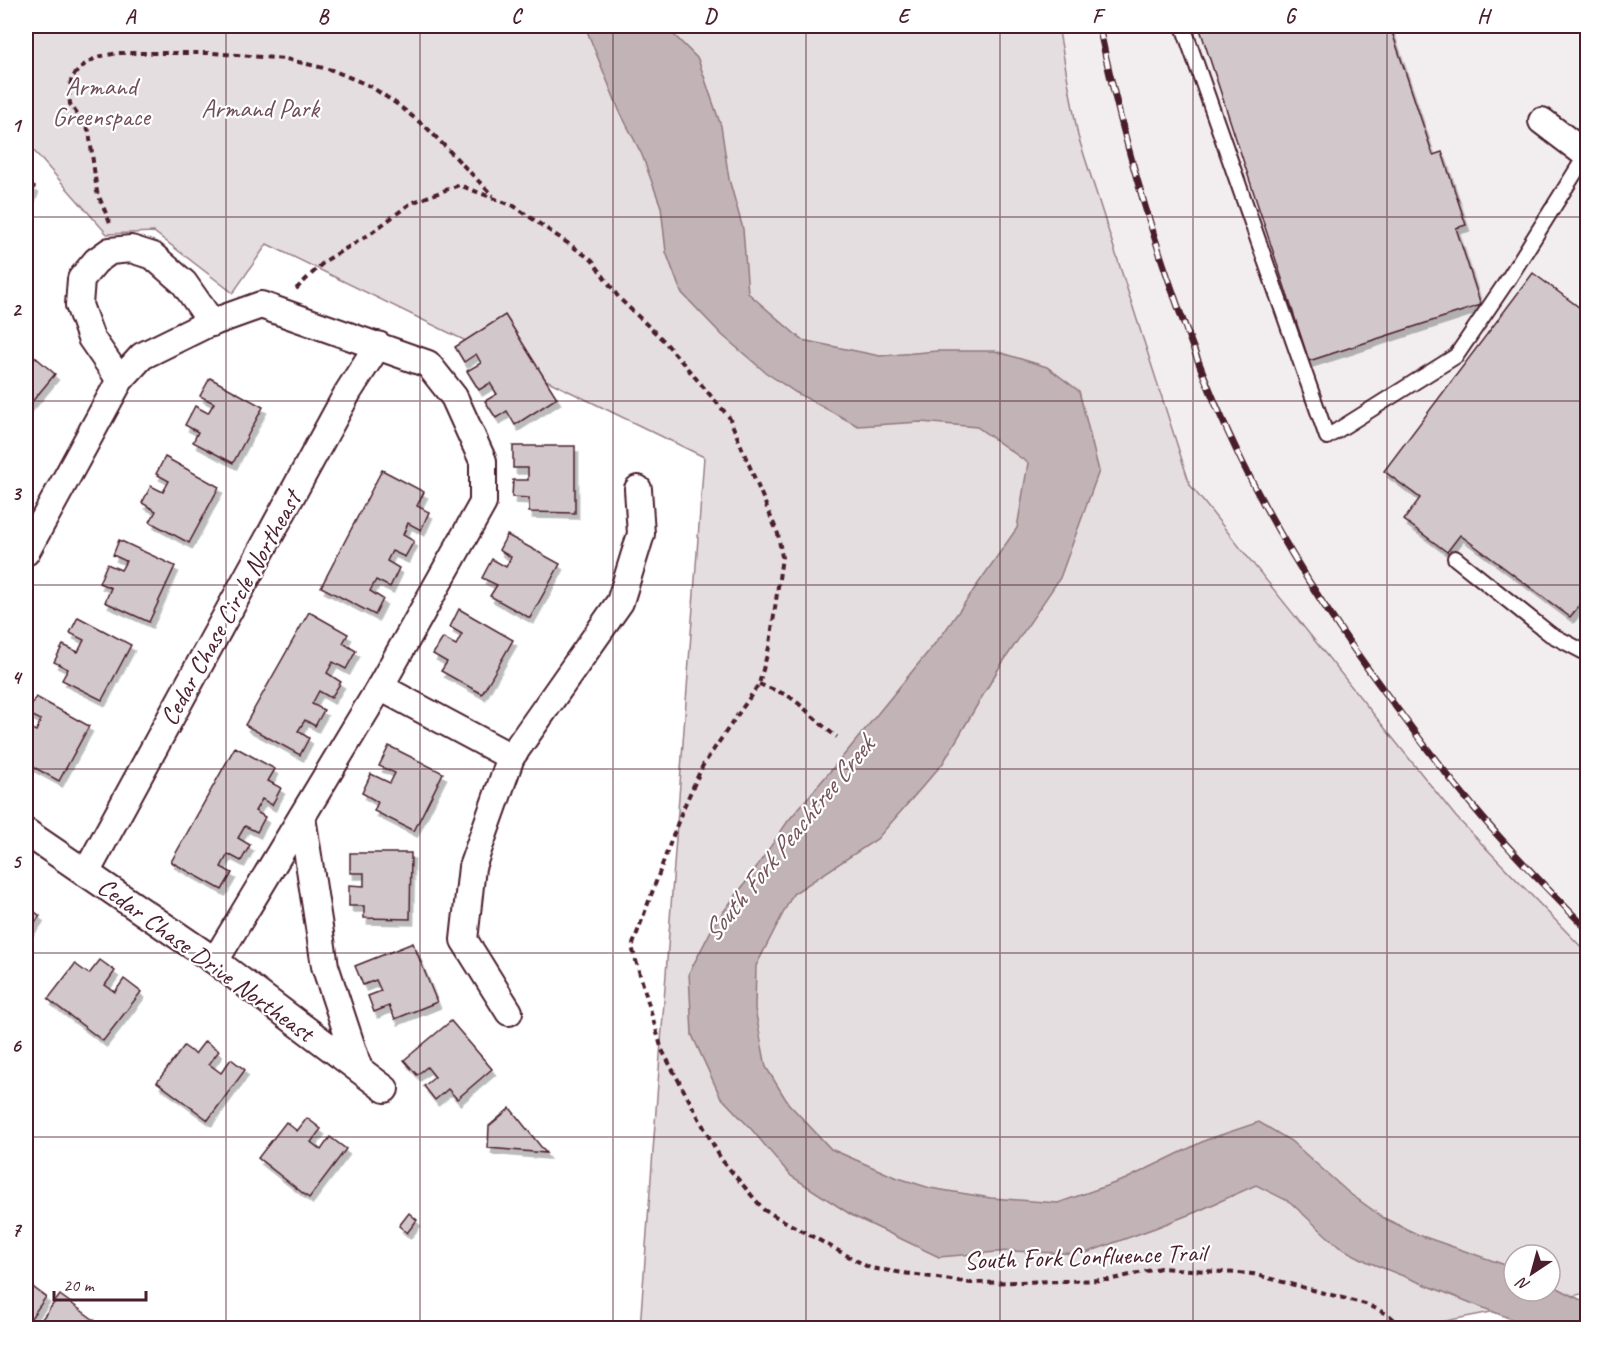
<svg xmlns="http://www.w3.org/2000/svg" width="1613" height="1354" font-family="Caveat,sans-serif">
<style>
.built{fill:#f2eeef}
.green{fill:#e5dee0;stroke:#987e86;stroke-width:1.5;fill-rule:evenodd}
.water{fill:#c1b3b6;stroke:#91787e;stroke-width:1.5}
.building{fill:#d2c7cb;stroke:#4a1f2b;stroke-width:1.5;filter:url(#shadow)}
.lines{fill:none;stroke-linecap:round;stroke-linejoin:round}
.lane-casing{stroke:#4a1f2b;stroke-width:18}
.street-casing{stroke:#4a1f2b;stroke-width:30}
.path{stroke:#4a1f2b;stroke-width:4;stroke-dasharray:6 4.5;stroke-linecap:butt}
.lane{stroke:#fff;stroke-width:14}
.street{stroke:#fff;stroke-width:26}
.rail-casing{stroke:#4a1f2b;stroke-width:7}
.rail{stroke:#fff;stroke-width:4.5;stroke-dasharray:14;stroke-linecap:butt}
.grid{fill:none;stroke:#4a1f2b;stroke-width:1.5;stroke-opacity:0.55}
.labels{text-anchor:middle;stroke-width:4.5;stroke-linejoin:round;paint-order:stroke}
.park-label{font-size:26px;fill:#714f58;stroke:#fff}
.street-label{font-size:26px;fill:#4a1f2b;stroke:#fff}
.water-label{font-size:27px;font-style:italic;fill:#74535c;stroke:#fff}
.neatline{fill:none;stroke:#4a1f2b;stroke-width:2}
.grid-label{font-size:20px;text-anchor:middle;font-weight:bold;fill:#4a1f2b}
</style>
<defs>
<filter id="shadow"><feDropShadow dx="3.5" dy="6" stdDeviation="0" flood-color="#0004"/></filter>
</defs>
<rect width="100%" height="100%" fill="#fff"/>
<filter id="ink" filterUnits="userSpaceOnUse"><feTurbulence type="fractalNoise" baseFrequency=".0167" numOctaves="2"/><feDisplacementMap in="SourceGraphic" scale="12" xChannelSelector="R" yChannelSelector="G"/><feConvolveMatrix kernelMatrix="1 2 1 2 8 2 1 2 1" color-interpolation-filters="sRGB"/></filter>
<g filter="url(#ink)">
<polygon class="built" points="1058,26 1587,26 1587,953 1456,817 1190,485 1078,136"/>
<path class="green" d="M26 26H1058L1078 136 1190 485 1456 817 1587 953V1293L1410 1328H640L704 457 267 244 233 293 154 232 107 234 26 142ZM1514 1255H1550V1291H1514Z"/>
<polygon class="water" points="585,26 665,26 698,59 721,126 729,179 743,229 748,293 802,340 880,356 937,351 995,351 1047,367 1079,391 1099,471 1060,578 999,668 943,763 877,839 793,894 756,966 755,1009 766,1067 788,1103 831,1149 895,1177 930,1188 991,1198 1058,1203 1126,1179 1206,1140 1259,1122 1291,1141 1349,1193 1384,1218 1419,1235 1514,1268 1514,1291 1550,1291 1550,1284 1587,1303 1587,1328 1534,1328 1368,1262 1339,1247 1290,1202 1256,1185 1196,1212 1155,1228 1083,1254 1009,1251 939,1257 853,1216 791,1176 752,1130 720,1096 692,1035 689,973 715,923 749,878 788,821 849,749 945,631 1017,528 1028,463 977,427 921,422 858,426 795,392 765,372 722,335 681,292 666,252 661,207 642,155 619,110"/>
<g class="building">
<polygon points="1199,26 1390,26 1433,155 1442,152 1466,225 1456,228 1481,305 1309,361"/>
<polygon points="26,183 35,187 26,210"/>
<polygon points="1533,273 1588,314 1588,595 1570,617 1460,535 1447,552 1404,520 1420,498 1384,471"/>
<polygon points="505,315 557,398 515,425 507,411 496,418 485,401 497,394 490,383 479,390 467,371 481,363 476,354 464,362 455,347"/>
<polygon points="26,349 55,374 26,409"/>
<polygon points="210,378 263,407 233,463 193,442 198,432 185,425 195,406 208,413 214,403 200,396"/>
<polygon points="513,446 575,446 575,513 529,512 529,498 512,497 513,480 528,480 528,468 513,468"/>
<polygon points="165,457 219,487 189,543 150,522 156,511 142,503 151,486 163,492 169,481 156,474"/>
<polygon points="382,470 424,492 417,506 429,512 421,530 408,523 403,535 414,541 405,557 392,551 387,561 399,568 390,587 376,580 370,591 383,599 375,615 321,587"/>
<polygon points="507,535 560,564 530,618 490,596 497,585 482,578 492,559 506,567 511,557 499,550"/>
<polygon points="119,540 175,566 149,622 105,602 111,588 99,583 107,564 121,570 126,561 113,555"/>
<polygon points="459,609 513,640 482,694 441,671 447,662 433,654 443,638 456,645 462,634 450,627"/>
<polygon points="309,612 348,634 343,643 356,651 346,669 333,662 327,673 341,682 331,698 319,691 312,704 324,710 315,726 305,720 298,731 309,738 300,755 245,725"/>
<polygon points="78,617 131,645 102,700 62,680 68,669 54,662 63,645 78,652 84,640 70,633"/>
<polygon points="36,697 89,726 59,781 26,763 26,726 36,731 41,720 27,713"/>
<polygon points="389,746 443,773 414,831 374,811 378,802 362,793 371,774 390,783 395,773 379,766"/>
<polygon points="235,747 275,769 268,781 281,788 272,805 262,799 255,811 265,817 257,832 245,826 238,838 250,845 241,861 228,854 221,867 232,873 222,890 171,862"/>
<polygon points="350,853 411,853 410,919 364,918 364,906 349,906 349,885 364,886 364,873 350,873"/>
<polygon points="26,905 40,916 26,934"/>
<polygon points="413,943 437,1002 395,1019 389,1006 374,1012 368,996 381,991 376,980 363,985 355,966"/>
<polygon points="100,960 115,971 105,985 115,992 124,979 141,992 103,1041 48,999 75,964 89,974"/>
<polygon points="451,1021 492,1069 457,1099 448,1089 435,1100 424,1086 435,1077 427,1067 417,1075 404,1060"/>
<polygon points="205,1041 219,1051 209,1064 221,1073 231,1059 245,1070 208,1120 157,1082 184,1046 195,1054"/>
<polygon points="510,1108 546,1153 488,1148 489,1126"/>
<polygon points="307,1118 321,1129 311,1142 321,1150 330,1137 346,1149 309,1198 258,1158 286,1122 297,1131"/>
<polygon points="409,1213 417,1220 407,1233 399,1226"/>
<polygon points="26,1282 46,1297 26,1325"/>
<polygon points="60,1295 105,1328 35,1328"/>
</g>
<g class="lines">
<defs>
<g id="lane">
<polyline points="1183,26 1327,437 1456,356 1509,278 1586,155"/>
<polyline points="1455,558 1550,634 1588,654"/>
</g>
<g id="street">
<polyline points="1542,121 1588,156"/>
<polyline points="120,380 91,338 79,305 81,279 96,261 110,251 131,249 153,256 184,283 212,323"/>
<polyline points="26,552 120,380 142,356 205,325 261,305 428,364 454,397 483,461 483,503 380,687 215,961"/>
<polyline points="380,687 511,757"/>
<polyline points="302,817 325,966 359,1069"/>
<polyline points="26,832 215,961 385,1089"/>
<polyline points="86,873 348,392 378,345"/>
<polyline points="509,1012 464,940 472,867 511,757 620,602 641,534 638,489"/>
</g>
</defs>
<use href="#lane" class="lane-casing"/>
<use href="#street" class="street-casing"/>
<g class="path">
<polyline points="110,223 97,192 89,131 70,104 69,90 72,77 84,65 97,57 118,53 213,53 286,59 332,70 370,86 397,104 428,129 493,196"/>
<polyline points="296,289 325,261 370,234 411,203 459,185 514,206 592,260 619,298 664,341 729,417 778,534 782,557 770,644 759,684 703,765 682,811 632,947 662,1050 721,1159 764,1210 870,1268 971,1283 1109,1280 1160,1268 1253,1274 1369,1305 1390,1316 1404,1328"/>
<path d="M759 684C769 688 781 692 790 697 807 709 820 725 837 737"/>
</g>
<use href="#lane" class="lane"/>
<use href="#street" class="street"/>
<defs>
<path id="rail" d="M1099 26C1117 111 1140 196 1168 278 1195 358 1226 436 1267 510 1303 576 1345 639 1390 699 1415 733 1440 767 1467 799 1504 845 1546 888 1588 930"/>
</defs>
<use href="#rail" class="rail-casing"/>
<use href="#rail" class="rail"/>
</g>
</g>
<path class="grid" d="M226 26V1328M420 26V1328M613 26V1328M806 26V1328M1000 26V1328M1193 26V1328M1387 26V1328M26 217H1588M26 401H1588M26 585H1588M26 769H1588M26 953H1588M26 1137H1588"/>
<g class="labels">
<g class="park-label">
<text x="101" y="95">Armand<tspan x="101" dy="30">Greenspace</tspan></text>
<text x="260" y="117">Armand Park</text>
</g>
<g class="street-label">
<text transform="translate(230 608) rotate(-61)" y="9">Cedar Chase Circle Northeast</text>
<text transform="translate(206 959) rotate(36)" y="9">Cedar Chase Drive Northeast</text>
<text transform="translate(1085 1256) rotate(-2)" y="9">South Fork Confluence Trail</text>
</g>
<g class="water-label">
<text transform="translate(788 839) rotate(-51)" y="9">South Fork Peachtree Creek</text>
</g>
</g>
<rect width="1613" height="1354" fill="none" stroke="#fff" stroke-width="66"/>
<g transform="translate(1532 1273) rotate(216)"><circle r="28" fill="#ffffff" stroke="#b7a5aa" stroke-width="1.5"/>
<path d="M0-4.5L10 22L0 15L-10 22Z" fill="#4a1f2b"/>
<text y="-9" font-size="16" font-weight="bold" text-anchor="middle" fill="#4a1f2b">N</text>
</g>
<path d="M54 1291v9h92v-9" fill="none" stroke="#4a1f2b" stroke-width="3"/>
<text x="63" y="1291" font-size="18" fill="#4a1f2b" stroke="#ffffff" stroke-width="4.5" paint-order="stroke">20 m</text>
<rect x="33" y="33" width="1547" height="1288" class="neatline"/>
<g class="grid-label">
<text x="130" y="23">A</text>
<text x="323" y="23">B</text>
<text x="516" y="23">C</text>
<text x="710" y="23">D</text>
<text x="903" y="23">E</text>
<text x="1097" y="23">F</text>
<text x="1290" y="23">G</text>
<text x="1483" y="23">H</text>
<text x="16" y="132">1</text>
<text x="16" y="316">2</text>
<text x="16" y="500">3</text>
<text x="16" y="684">4</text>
<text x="16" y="868">5</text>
<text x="16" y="1052">6</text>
<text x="16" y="1236">7</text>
</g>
</svg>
